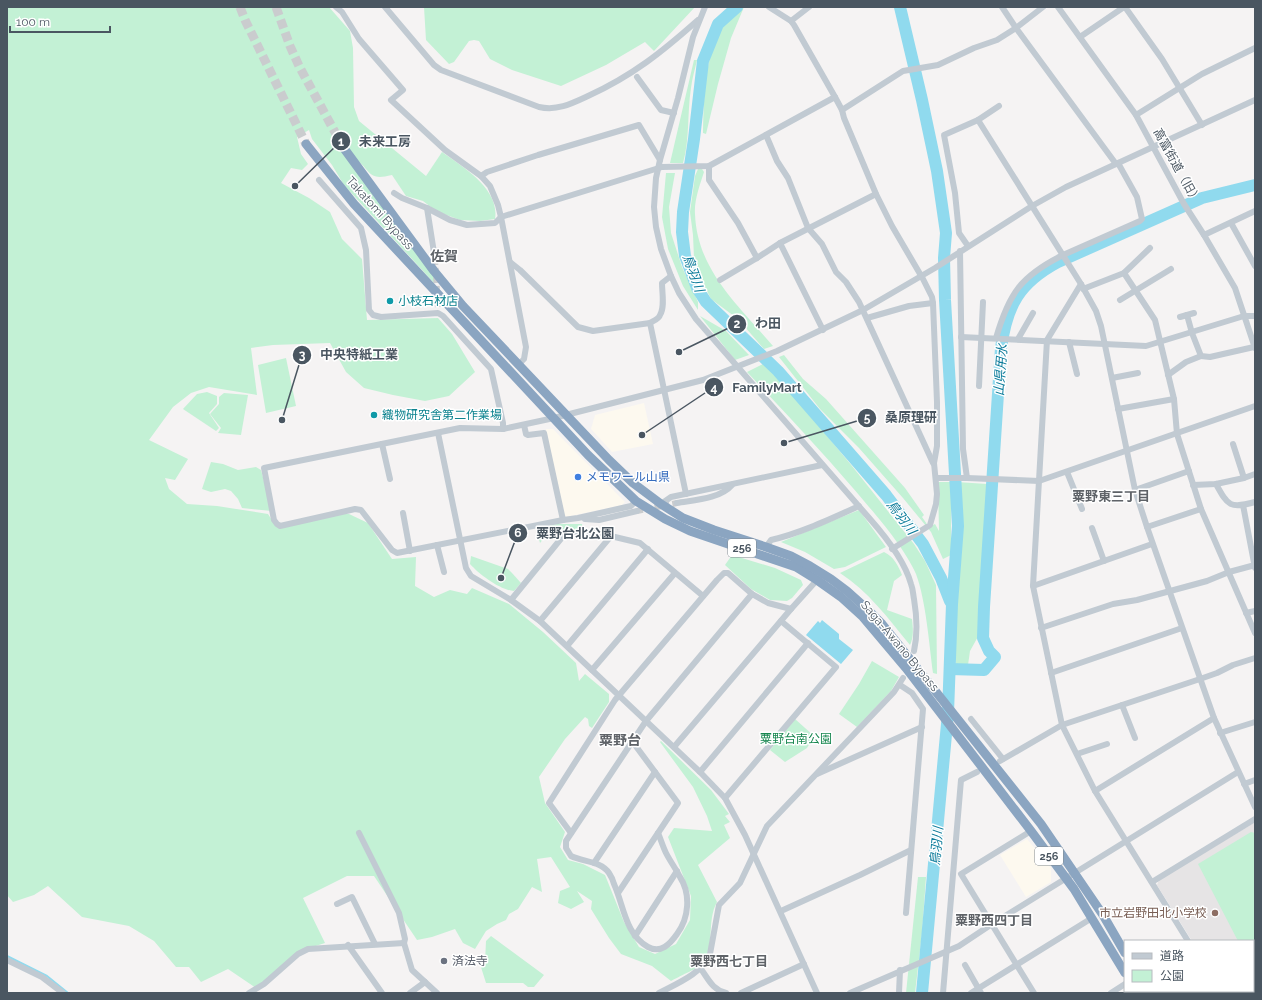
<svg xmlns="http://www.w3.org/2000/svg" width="1262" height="1000" font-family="Raleway,'Noto Sans JP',sans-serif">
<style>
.commercial{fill:#fdf9ef}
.education{fill:#e6e4e5}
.green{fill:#c3f1d5}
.water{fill:#90daee}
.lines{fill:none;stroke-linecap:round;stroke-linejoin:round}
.stream{stroke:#90daee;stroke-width:2}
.river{stroke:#90daee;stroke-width:12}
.minor-tunnel{stroke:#caccce;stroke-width:6;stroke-dasharray:6 3;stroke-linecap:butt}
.highway-tunnel{stroke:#caccce;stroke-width:9;stroke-dasharray:9 4.5;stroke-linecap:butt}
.minor{stroke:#c1cad2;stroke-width:6}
.highway{stroke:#8ba5c1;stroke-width:9}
.culture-dot{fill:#0f9aa8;stroke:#fff;stroke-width:1.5}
.shop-dot{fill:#3f7fe0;stroke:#fff;stroke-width:1.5}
.education-dot{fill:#8d6e63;stroke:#fff;stroke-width:1.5}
.worship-dot{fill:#6b7280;stroke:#fff;stroke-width:1.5}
.labels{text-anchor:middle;stroke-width:3;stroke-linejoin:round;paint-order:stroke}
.shield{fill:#fff;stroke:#808990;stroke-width:1}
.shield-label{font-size:11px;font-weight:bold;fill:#4a5661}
.street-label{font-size:12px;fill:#4a5661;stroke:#fff}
.culture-label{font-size:12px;fill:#0d838f;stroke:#fff;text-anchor:start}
.shop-label{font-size:12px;fill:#366cbe;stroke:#fff;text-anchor:start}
.park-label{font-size:12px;fill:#17864f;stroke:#fff}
.education-label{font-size:12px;fill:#785e54;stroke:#fff;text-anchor:end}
.worship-label{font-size:12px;fill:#5b616d;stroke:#fff;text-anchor:start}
.water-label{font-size:13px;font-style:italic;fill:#0c7c9b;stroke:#fff}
.neighbourhood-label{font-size:13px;font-weight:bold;fill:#5f6368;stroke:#fff}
.quarter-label{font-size:14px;font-weight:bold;fill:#5f6368;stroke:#fff}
.leader{fill:none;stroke:#4a5661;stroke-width:1.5}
.callout-dot{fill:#4a5661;stroke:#fff;stroke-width:1.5}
.mark-label{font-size:12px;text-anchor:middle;font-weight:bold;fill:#fff}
.callout-label{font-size:13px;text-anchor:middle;font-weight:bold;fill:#4a5661;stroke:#fff;stroke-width:3;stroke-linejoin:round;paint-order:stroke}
</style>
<rect width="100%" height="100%" fill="#f5f3f3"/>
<g class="commercial">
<polygon points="644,403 653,444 612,452 591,429 595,415"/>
<polygon points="546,429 553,429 625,502 622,505 566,517 562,512"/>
<polygon points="1027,839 1051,868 1051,882 1026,897 1000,855"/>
</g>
<polygon class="education" points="1254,823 1255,823 1255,993 1224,993 1222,991 1253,991 1253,941 1192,941 1157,885 1159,880"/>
<g class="green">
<path d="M7 7H329L350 31 353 48 354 107 359 121 426 176 442 152C463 167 500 189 495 219L480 221 460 220 436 211 423 201 406 196 392 175C368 181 372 172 356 159L437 281 434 283 344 185 332 165 312 139 309 130 297 137 301 154 308 164 302 170 291 168 281 183 309 198 330 212 342 239 362 259 367 320 438 318 452 334 475 372 449 396 425 401 393 395 364 388 346 372 330 343 273 345 251 348 257 395 209 387 191 393 173 407 149 440 188 459 175 480 165 478 169 489 187 504 217 506 268 514 275 525 331 514H349L368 523 392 559 416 557 415 586 434 597 450 590 467 594 472 588 509 604 543 632 576 663 579 681 585 674 609 694V702L592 728 589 726 588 719 585 717 565 739 539 777 545 803 565 832 560 847 568 860 583 864 605 875 624 922 639 947 655 954 676 944 690 920 691 896 668 837 674 828 712 831 707 816 693 787 660 742 661 741 711 790 729 814 725 816 730 822 724 825 730 838 698 865 717 902C706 921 716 948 701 965 696 969 678 977 671 981L652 966 621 954 609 938 591 909 592 901 577 891 584 902 571 909 558 903 560 891 570 887 551 857 537 859 542 892 532 887 518 909 509 914 506 920 497 924 486 931 475 949 463 943 455 929 432 937 417 940 374 876H347L303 898 325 943 303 950 256 988 228 969 201 982 189 967H176L154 941 129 926 82 917 48 886 34 895 13 902 7 895Z"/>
<polygon points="424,7 695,7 654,51 645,42 606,65 561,86 512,70 490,59 479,41 474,40 469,41 454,62 449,64 426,40"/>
<path d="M741 7H744L731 38 718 84 706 134 703 133C704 92 704 33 741 7Z"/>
<path d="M694 60H697C695 69 692 79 691 88 687 113 690 139 683 163H670Z"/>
<path d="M698 169H702L704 172C700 185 694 200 695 214 697 270 739 306 773 346L764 349 738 319 711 299 701 279 694 258 693 235 690 212 695 176Z"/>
<polygon points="666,173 675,173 669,207 671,233 682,267 698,302 698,310 683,286 668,249 662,217"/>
<polygon points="700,316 726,331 749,355 735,360"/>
<polygon points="784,355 803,379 826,399 905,488 924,515 922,517 929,527 935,524 939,531 938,482 951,482 951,555 943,559 931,532 903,498 859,448 820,409 779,357"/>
<polygon points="286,358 296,406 266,413 258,365"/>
<path d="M763 364 774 372 852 466 914 544 925 561 936 585 937 674 933 673C929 643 926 601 916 574 907 553 884 524 869 507 830 460 788 416 747 372Z"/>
<polygon points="207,392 217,396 217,404 209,413 219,428 216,431 183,409 197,394"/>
<polygon points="224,393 248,395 241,435 218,433 221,428 210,414 219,404 219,397"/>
<polygon points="211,462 223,464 238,470 256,467 261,470 272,511 242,508 238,499 231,491 225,489 211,492 202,489"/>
<polygon points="957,482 987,484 980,633 970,651 968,665 956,665 953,623 956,555"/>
<polygon points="859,510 886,547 845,567 834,569 805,552 781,542"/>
<polygon points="558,524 582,524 583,530 548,533 540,543 536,528"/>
<path d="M884 552C894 557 898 565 902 575L894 581 887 610 912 619C913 628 914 637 910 645 888 618 868 591 840 573Z"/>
<polygon points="732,555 775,568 801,580 803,585 792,598 787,601 770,600 751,589 725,565"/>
<path d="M471 556 508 569 512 573 521 583 514 591C500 590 480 575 470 564Z"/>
<polygon points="872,661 899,677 891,691 857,727 839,714 859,684"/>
<polygon points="795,719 814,736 807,748 785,762 770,750"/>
<polygon points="1251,832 1255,833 1255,958 1253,960 1253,941 1238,941 1198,864"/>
<polygon points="918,877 926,877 922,933 915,993 906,993"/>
<polygon points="491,936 544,975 534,987 528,987 523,983 486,983 480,964 485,962 486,941"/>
</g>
<polygon class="water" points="822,620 839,634 839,639 853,650 841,664 806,635 818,621 820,623"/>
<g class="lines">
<polyline class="stream" points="7,956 47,976 68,993"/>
<g class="river">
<polyline points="737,7 718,24 703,61 694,139 683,212 682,232 685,256 697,288 706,302 778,371 886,495 923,544 941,578 950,601"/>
<polyline points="900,7 922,100 937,171 946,233 944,258 945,300 958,526 952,604 948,713 922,993"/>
<path d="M950 669 984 670 995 657 989 651 983 638 984 607 1001 348C1007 305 1019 283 1058 262L1202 198 1255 185"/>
</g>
<g class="minor-tunnel">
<polyline points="435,259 438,307"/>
<polyline points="637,511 677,503"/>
</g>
<g class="highway-tunnel">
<polyline points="240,7 245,20 306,144"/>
<polyline points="276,7 290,46 299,66 343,147"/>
</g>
<g class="minor">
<polyline points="336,7 342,12 359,39 403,90 391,100 445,150 481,176 490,186 498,205 501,217 526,347 524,359 519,364"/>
<path d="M385 7 434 65 441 70 539 107C557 111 571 104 588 96 632 76 662 52 698 20"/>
<path d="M705 7 693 37 678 98 660 160 656 178 654 207 656 227 661 249 671 276 679 293 696 319 870 519C885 536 905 562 911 584 913 589 913 594 914 599 917 617 918 633 914 651"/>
<polyline points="769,7 791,21 794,25 835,97 842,110 844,118 876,194 892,226 923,279 932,297 933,303 937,402 937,446 934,463 937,494 936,504 930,525 892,549"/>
<polyline points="1002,7 1016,28 1116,164"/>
<polyline points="1058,7 1136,115 1184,204 1204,235 1235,288 1255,348"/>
<polyline points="1125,7 1162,59 1202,125"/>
<polyline points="791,21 809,7"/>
<polyline points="1080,37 1124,7"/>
<polyline points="637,77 661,110 674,113"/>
<polyline points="842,110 903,71 938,65 974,48 997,40 1016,28 1043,7"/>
<polyline points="1136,115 1202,74 1255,48"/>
<polyline points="978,120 1081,284 1096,311 1101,326 1135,490 1147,527 1214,718 1255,807"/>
<polyline points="766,135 777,161 788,178 808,228 822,244 836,272 846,282 859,302 933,463"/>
<polyline points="709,166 709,180 738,223 757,258"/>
<polyline points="481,176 487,172 538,155 639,125 660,160"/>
<polyline points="319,180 361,228 366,250 369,310 373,315 381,317 438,313 443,316 491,369 503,423 503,429"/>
<polyline points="394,193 402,198 427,208 450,220 467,225 495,223 501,217 662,167 709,166 835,97"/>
<polyline points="427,208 435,259"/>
<polyline points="1231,223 1255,266"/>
<polyline points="1204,235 1255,211"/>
<polyline points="780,243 823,330"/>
<polyline points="968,246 959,233 955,193 944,135 978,120 999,106"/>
<polyline points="960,251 963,449 967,478"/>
<path d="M510 262 520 270 578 327 593 331 650 323C653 321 659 319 660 315 665 307 662 293 662 283L671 276"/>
<polyline points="1124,273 1155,320 1174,399 1177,434 1201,509 1255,633"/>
<polyline points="720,280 757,258 780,243 876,194"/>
<polyline points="1081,284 1047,340 1033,586 1062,725 1095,791 1188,941"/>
<polyline points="1083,289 1124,273 1150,248"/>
<polyline points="1120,300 1171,269"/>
<polyline points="1187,315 1192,333 1201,356 1210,357 1254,347"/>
<polyline points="1180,317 1194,313"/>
<polyline points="867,318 909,306 933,303"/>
<polyline points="650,323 686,494"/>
<polyline points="961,337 1146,346 1244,316 1255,316"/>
<path d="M996 338C1009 293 1021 276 1063 255L1140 221 1142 219 1137 197 1118 163"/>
<polyline points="1018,339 1033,313"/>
<polyline points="1069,342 1077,374"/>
<polyline points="1168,375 1186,362 1201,356"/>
<polyline points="1112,378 1138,373"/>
<polyline points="979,386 983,302"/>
<polyline points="1118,409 1174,399"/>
<polyline points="524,425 526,434 528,435 544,433 563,520"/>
<polyline points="438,433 466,568 471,576 511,600 540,621 700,772 725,798 745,835 817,993"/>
<polyline points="382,444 390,479"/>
<polyline points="1067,472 1082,509"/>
<polyline points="936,478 967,478 1039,481 1255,406"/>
<polyline points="1244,478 1255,474"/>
<path d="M1216 484C1228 506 1230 509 1255 502"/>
<polyline points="1193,485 1216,484 1244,478 1233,444"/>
<polyline points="1135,490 1189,471"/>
<polyline points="636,501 631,506 578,518 563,520 397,553 392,550 361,510 355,509 280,526 277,524 274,520 264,468 460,428 503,429 554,418 703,380 777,351 863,310 935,268 1032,206 1066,187 1255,100"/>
<path d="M677 503C694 500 720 499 732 485"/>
<polyline points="661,504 671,497 822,465"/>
<polyline points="1243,505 1255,568"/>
<polyline points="403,513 410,551"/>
<polyline points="585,519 599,520 637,511"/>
<polyline points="1147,527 1201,509"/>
<polyline points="1092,528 1104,561"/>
<polyline points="437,545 444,572"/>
<path d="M766 547 771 540C801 533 830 519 859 506"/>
<polyline points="1033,586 1152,544"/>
<polyline points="511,600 564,535 594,532 640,543 703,596"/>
<polyline points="1246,613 1255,611"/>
<polyline points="540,621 611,536"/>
<polyline points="1041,628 1113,604 1137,600 1207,581 1229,572 1255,565"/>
<polyline points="567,646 648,549"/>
<polyline points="592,670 675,573"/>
<polyline points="1051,673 1182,628"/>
<polyline points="900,685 912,693 923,709 906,913"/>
<polyline points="1122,705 1135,738"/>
<polyline points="971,719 1003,759"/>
<polyline points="1220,733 1255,722"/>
<polyline points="674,747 791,609"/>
<polyline points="1077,754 1107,744"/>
<polyline points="1000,761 1062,725 1200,679 1217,673 1233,665 1255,658"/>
<polyline points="700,772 808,643"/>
<polyline points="817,774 922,727"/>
<polyline points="1244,784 1255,780"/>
<polyline points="1095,791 1214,718"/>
<polyline points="725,798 836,667 781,621"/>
<polyline points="1031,831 961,874 1034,993"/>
<polyline points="359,833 399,913 405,939 404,943 412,970 437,993"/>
<polyline points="571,833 549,803 615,700 717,580 724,573 728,573 752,594 768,603 791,609 817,580"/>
<path d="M658 833C661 840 663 847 666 853 670 861 676 869 680 877 691 894 689 918 677 934 670 944 661 954 648 947 625 934 624 906 614 884 613 880 611 876 609 873 601 861 583 862 571 856L566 848V841L646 721 752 594"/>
<polyline points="594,863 655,772"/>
<polyline points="1152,882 1255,819"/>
<polyline points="618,893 678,803 632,741"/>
<polyline points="337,904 352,897 375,944"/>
<polyline points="781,911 860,875 911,850"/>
<polyline points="635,936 677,871"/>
<polyline points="348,945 382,993"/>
<polyline points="7,960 42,977 63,993"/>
<polyline points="965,965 981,993"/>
<path d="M701 969C709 980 712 989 726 993"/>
<polyline points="1218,991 1219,993"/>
<polyline points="249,993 264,984 298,954 308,949 404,943"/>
<polyline points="410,993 425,982"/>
<path d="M659 993C676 984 703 973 710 954L719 905 740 883 767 826 894 692 903 678"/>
<polyline points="741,993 804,964"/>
<polyline points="850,993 959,946 992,924 1238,772"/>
<polyline points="899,993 900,970"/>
<polyline points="943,993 961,780 977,772"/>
<polyline points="971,993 1092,918"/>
<polyline points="1111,993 1125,984"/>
<polyline points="1179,993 1182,991"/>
</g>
<g class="highway">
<polyline points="306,144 354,204 588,455 636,501 665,519 690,531 796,567 817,580 841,597 863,617 906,668 1031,831 1074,889 1125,973"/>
<polyline points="343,147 434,271 463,306 609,460 633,483 661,504 683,518 714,530 766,547 791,556 810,566 831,579 847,591 866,608 882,624 1041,824 1103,915 1125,953"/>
<polyline points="1136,991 1137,993"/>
<polyline points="1149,991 1150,993"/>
</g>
</g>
<g class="culture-dot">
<circle cx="390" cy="301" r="4"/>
<circle cx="374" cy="415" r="4"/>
</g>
<circle class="shop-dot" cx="578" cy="477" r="4"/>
<circle class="education-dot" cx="1215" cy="913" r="4"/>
<circle class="worship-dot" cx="444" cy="961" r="4"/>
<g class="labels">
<g class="shield">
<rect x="728" y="539" width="28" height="18" rx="3"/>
<rect x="1035" y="847" width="28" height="18" rx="3"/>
</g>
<g class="shield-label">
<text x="742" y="552">256</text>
<text x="1049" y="860">256</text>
</g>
<g class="street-label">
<text transform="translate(1177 166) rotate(61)" y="4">高富街道（旧）</text>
<text transform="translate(380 213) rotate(48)" y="4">Takatomi Bypass</text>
<text transform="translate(900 646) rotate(50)" y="4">Saga-Awano Bypass</text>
</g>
<g class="culture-label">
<text x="398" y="305">小枝石材店</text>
<text x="382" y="419">織物研究舎第二作業場</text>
</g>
<g class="shop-label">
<text x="586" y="481">メモワール山県</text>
</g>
<g class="park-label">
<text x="796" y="743">粟野台南公園</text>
</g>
<g class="education-label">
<text x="1207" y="917">市立岩野田北小学校</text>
</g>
<g class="worship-label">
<text x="452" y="965">済法寺</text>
</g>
<g class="water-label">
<text transform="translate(694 273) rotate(70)" y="5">鳥羽川</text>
<text transform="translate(1000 370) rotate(-86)" y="5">山県用水</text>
<text transform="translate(902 517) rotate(53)" y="5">鳥羽川</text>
<text transform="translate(936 846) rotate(-85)" y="5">鳥羽川</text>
</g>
<g class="neighbourhood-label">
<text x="1111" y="501">粟野東三丁目</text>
<text x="994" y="925">粟野西四丁目</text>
<text x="729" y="966">粟野西七丁目</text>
</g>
<g class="quarter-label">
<text x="444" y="261">佐賀</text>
<text x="620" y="745">粟野台</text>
</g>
</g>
<path class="leader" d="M295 186L341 141M679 352L737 324M282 420L302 355M642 435L714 387M784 443L867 418M501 578L518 533"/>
<g class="callout-dot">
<circle cx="295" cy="186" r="4"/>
<circle cx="679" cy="352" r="4"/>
<circle cx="282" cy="420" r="4"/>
<circle cx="642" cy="435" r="4"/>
<circle cx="784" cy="443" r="4"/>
<circle cx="501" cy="578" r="4"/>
<circle cx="341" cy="141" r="10"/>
<circle cx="737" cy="324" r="10"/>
<circle cx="302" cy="355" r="10"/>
<circle cx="714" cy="387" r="10"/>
<circle cx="867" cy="418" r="10"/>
<circle cx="518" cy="533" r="10"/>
</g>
<g class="mark-label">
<text x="341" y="146">1</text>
<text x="737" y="328">2</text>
<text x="302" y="359">3</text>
<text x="714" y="392">4</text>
<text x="867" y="422">5</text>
<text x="518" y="537">6</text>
</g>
<g class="callout-label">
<text x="385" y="146">未来工房</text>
<text x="768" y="328">わ田</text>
<text x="359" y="359">中央特紙工業</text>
<text x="767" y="392">FamilyMart</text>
<text x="911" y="422">桑原理研</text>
<text x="575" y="538">粟野台北公園</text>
</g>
<rect width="1262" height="1000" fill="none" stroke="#4a5661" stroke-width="16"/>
<rect x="1124" y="940" width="130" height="52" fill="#ffffff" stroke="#b7bbc0"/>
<rect x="1132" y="953" width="20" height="6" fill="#c1cad2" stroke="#b7bbc0"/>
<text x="1160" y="960" font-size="12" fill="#4a5661">道路</text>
<rect x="1132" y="970" width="20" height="12" fill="#c3f1d5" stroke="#b7bbc0"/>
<text x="1160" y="980" font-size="12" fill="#4a5661">公園</text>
<path d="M10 26v6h100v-6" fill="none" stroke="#4a5661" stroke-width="2"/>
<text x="16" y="26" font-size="12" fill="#4a5661" stroke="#ffffff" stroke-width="3" paint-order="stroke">100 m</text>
</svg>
